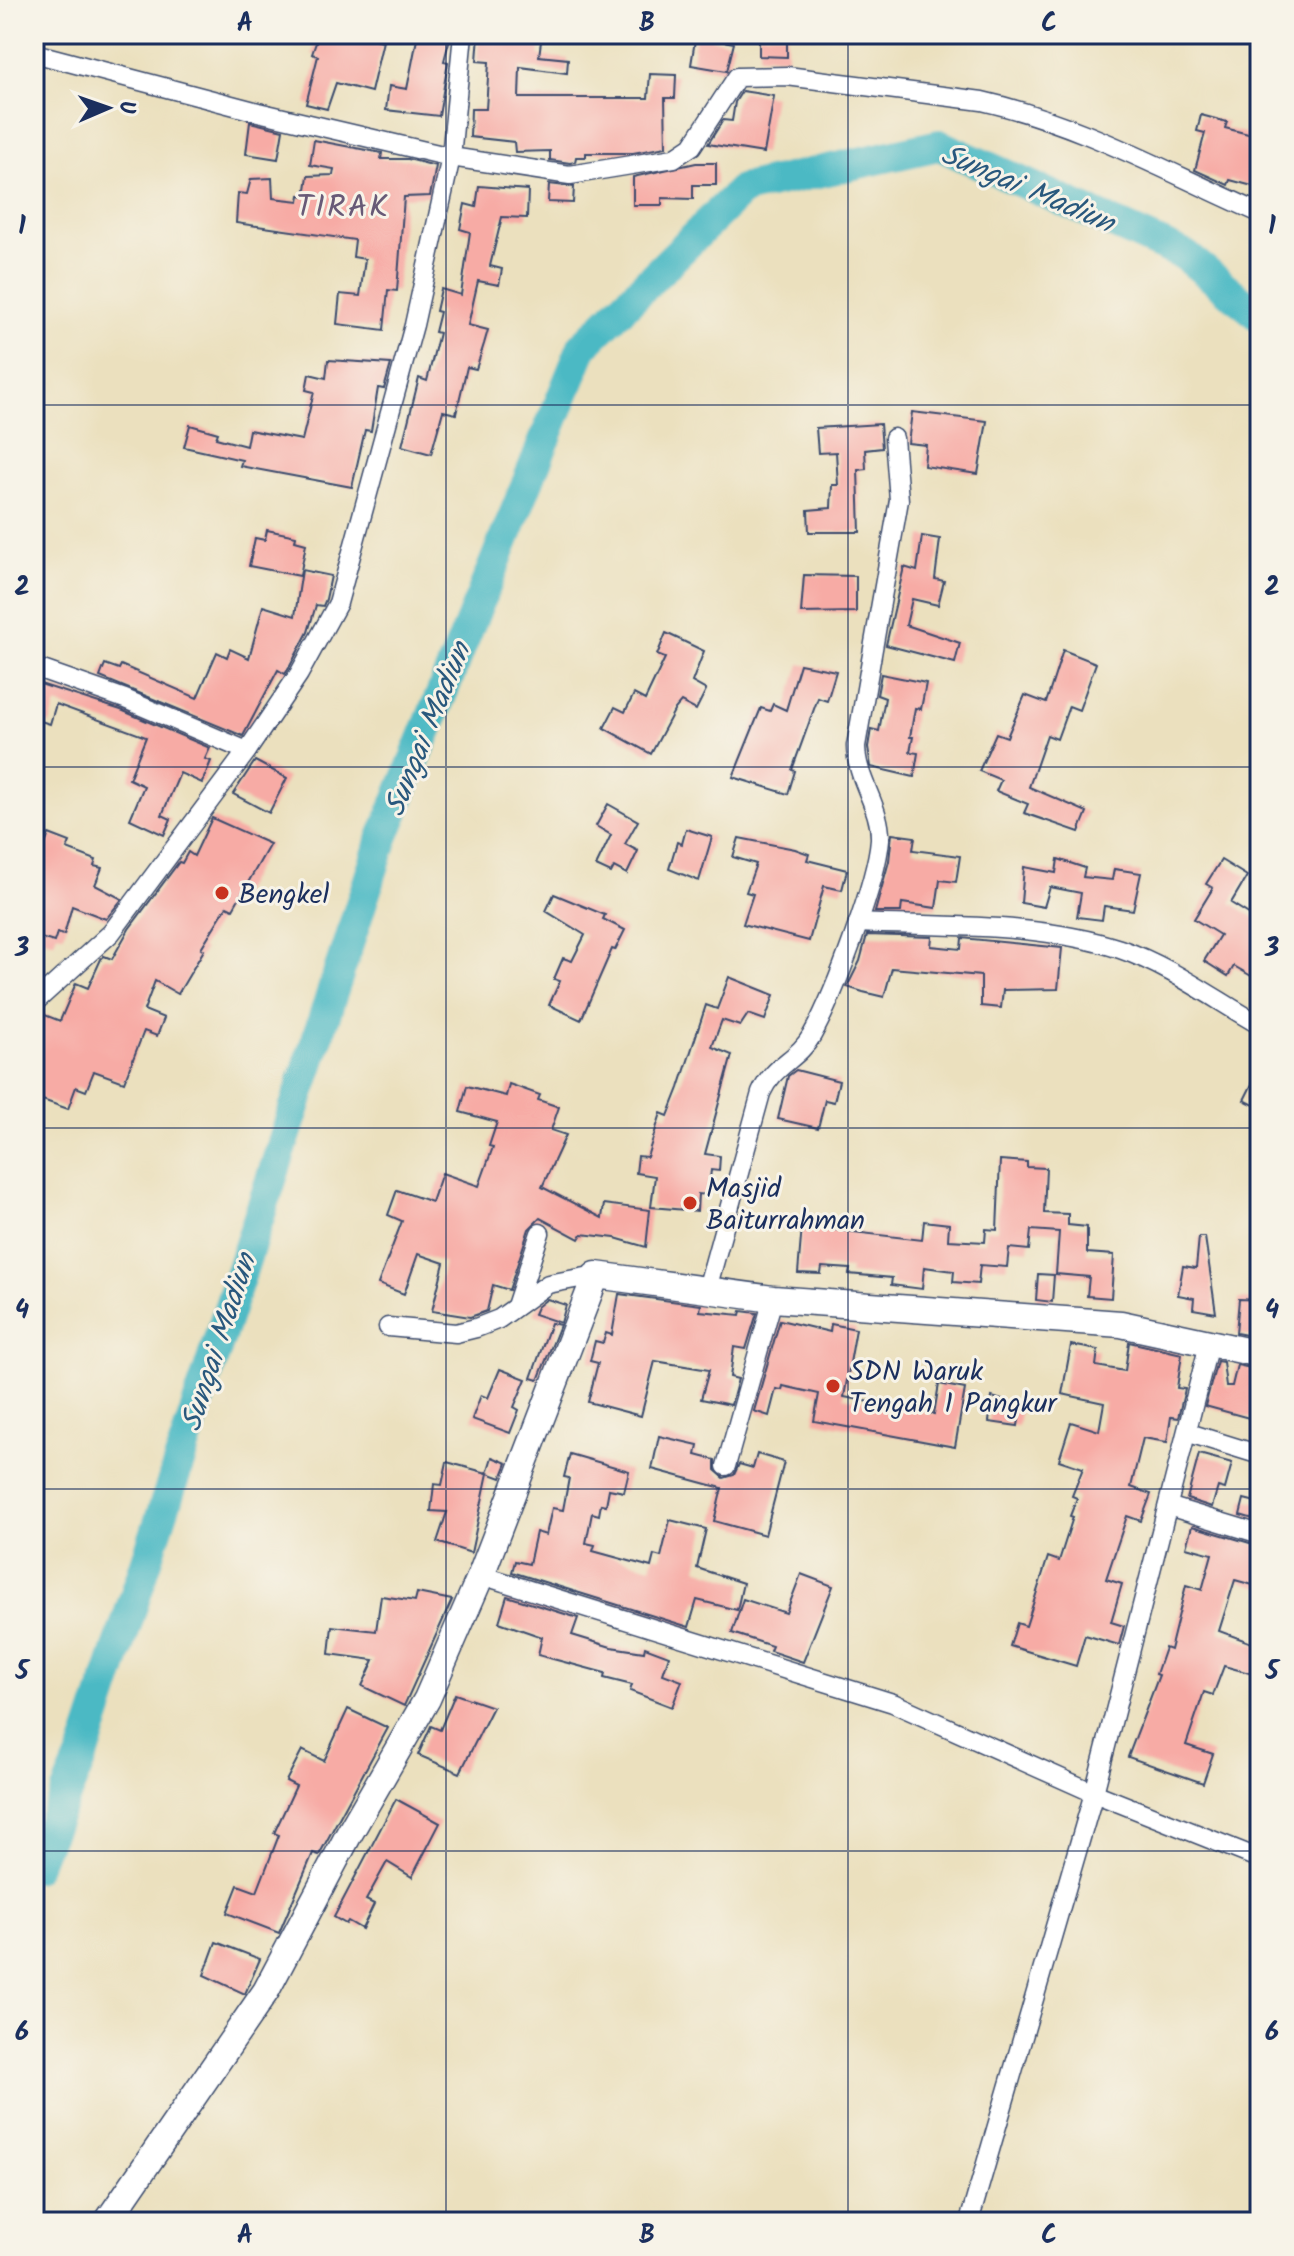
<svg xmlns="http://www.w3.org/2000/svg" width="1294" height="2256" font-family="Kalam,sans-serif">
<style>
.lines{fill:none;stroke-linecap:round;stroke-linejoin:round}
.river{stroke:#4bb9c4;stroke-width:32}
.building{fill:#f7aba5}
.street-casing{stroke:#3a4a6c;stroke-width:21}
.secondary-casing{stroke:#3a4a6c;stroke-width:29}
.street{stroke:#fff;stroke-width:18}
.secondary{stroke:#fff;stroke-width:26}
.grid{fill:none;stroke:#1b2f5e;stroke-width:2;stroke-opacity:0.55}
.poi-dot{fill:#c8321e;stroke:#f7f3e8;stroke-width:3}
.labels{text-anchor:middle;stroke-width:6;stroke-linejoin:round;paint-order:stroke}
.poi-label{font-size:28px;fill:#1b2f5e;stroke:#f7f3e8;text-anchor:start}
.water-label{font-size:30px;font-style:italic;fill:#29587d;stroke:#f7f3e8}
.quarter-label{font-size:32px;letter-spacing:2px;fill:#685a77;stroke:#f7f3e8}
.neatline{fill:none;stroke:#1b2f5e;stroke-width:3}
.grid-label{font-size:26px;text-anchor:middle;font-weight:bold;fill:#1b2f5e}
</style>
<rect width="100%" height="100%" fill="#f7f3e8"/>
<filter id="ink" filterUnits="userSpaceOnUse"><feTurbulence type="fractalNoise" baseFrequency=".0125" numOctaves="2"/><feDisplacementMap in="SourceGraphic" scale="16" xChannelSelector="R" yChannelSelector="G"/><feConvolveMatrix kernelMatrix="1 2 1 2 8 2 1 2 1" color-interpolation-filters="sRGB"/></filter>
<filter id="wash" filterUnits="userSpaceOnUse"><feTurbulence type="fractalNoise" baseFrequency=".006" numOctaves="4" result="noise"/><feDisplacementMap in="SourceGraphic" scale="32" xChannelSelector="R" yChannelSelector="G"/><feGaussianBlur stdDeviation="1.8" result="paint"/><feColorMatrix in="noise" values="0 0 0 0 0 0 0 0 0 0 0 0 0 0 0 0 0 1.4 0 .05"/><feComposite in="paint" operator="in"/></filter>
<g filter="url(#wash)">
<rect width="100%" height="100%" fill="#ebe0be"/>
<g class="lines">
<polyline class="river" points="34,1867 85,1750 382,840 583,346 743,189 939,145 1186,256 1260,316"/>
</g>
<g id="blocks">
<g class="building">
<polygon points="319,34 354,34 383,41 371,92 336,83 327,109 306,104 318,56 312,54"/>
<polygon points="418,34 451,34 444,61 448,62 439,116 386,110 389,86 407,89"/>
<polygon points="479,34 542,34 539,56 568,59 567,73 520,67 519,98 648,98 650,74 676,75 675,98 665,98 666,147 633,153 586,153 586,157 576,157 575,162 570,163 550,160 550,151 515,152 514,142 470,137 471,109 486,109 489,62 477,61"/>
<polygon points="696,34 712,34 711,39 734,43 727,71 691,65"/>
<polygon points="759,34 787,34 787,57 759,56"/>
<polygon points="742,91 774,96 764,153 708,144 723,120 732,121 735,102"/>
<polygon points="1201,115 1227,122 1225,128 1260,137 1260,188 1230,180 1228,185 1195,170 1205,133 1197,131"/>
<polygon points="250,122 283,130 278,159 246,154"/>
<polygon points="314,140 382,153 381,159 408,159 436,166 430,196 404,197 397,291 388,290 384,330 337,324 340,294 360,296 365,259 353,257 355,240 236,223 238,193 247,194 251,179 272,178 273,198 299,201 300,195 305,196 308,176 333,175 334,169 310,165"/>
<polygon points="696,163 716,163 716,185 693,185 693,199 662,198 662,205 633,205 633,177"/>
<polygon points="549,184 574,187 573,203 548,202"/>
<polygon points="479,186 528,190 527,218 502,217 490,266 502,269 499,285 478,281 468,325 488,330 484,344 476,369 467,367 456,414 443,411 431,454 402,446 419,378 427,381 439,333 435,332 440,312 436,311 441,289 461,295 470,232 460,229 465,204 476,207"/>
<polygon points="328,360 391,364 384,389 378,388 371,431 365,430 352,487 240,466 242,460 184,447 190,425 218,433 216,438 246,446 249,430 302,440 314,392 306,390 309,374 326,378"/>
<polygon points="912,412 987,421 978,474 924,466 926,445 908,443"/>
<polygon points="880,424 882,448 865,450 866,469 858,470 860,532 809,532 808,510 831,508 832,485 838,485 836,452 818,453 816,428"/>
<polygon points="267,530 296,536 295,541 306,544 300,576 249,566 255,538 265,540"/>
<polygon points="922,536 940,539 935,579 944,581 938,605 912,599 906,625 960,643 955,663 886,645 904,567 917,571"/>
<polygon points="302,570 331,576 326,599 323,606 316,605 308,632 289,668 285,674 278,670 243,736 100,677 105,664 119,669 121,665 197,698 217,652 227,657 230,649 249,658 263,606 295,616"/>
<polygon points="804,575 856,576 856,612 801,613"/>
<polygon points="666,633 704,651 692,682 706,690 696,710 681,702 675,709 651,754 604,728 615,707 625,712 634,694 645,700 665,658 657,655"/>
<polygon points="1063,650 1096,663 1079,710 1069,706 1057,739 1047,735 1029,787 1087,812 1079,832 1024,813 1028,804 996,791 1001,780 979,771 996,733 1007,737 1025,695 1046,703"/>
<polygon points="800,664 836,671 827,701 818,698 792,770 795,771 788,794 733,777 761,708 770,711 773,704 786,710"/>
<polygon points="881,674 926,683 921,709 915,708 910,737 913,737 910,752 918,753 914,777 871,767 868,747 871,729 879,731 885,698 877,695"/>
<polygon points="34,682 121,710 210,748 205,759 211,761 202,783 180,773 162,815 171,819 164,835 130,819 144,786 129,779 146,737 56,704 50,724 34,719"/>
<polygon points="255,761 287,778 269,813 233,794"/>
<polygon points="608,804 638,821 625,844 638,851 627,874 614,867 611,873 596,866 611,835 596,826"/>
<polygon points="212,818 270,844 233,909 227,906 201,948 204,950 178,994 155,981 144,1010 164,1018 157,1036 144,1031 124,1082 94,1071 86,1091 76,1087 68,1109 34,1097 34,1015 40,1013 60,1021 76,983 88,988 101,959 104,956 112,959 129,929 179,862 182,863 188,852 194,856"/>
<polygon points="686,829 712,837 699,881 669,869 677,842 682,844"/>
<polygon points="49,834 70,842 67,849 96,860 94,866 102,868 95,885 122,899 106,919 72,906 64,935 57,933 54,942 34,936 34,865 37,866"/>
<polygon points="892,834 915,837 913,850 960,856 956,882 940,880 936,908 902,903 901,912 875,912 889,861"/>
<polygon points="739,838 795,849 809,854 807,860 847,870 842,890 824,886 809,941 743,924 753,894 746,892 756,864 733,857"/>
<polygon points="1058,859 1085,868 1083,877 1112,880 1114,869 1141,873 1133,910 1104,906 1102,920 1077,917 1081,893 1050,887 1044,907 1021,903 1024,867 1056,873"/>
<polygon points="1221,860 1247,876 1231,903 1260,921 1260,981 1234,966 1228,976 1204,961 1220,935 1194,919 1213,888 1206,884"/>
<polygon points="554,894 605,915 603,919 625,930 615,950 612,949 581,1020 549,1005 560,981 554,979 563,958 572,961 585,935 546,911"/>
<polygon points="867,935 932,937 931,946 961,949 962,938 1062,948 1058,989 1003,990 1001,1008 981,1006 981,976 892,968 884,997 863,992 847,987 860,961"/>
<polygon points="729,977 774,995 765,1020 748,1014 740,1026 722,1020 712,1047 732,1055 705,1154 720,1156 719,1171 711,1170 708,1195 698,1194 697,1211 651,1207 655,1176 636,1173 638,1156 647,1157 661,1113 668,1116 679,1088 706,1005 717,1009"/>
<polygon points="1260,1068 1260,1108 1244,1100"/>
<polygon points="796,1070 839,1081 834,1102 825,1100 818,1128 778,1119 788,1076"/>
<polygon points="509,1084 540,1095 538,1100 559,1107 551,1130 566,1135 542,1187 602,1218 604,1204 650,1210 646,1247 615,1238 582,1234 579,1239 540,1218 529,1229 509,1290 493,1285 487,1311 470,1317 432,1311 444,1263 418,1254 404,1294 378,1284 402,1221 388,1215 397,1190 432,1202 442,1173 479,1186 493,1147 489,1146 497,1122 460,1112 467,1086 506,1096"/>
<polygon points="1000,1160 1027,1162 1027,1167 1046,1168 1044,1213 1068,1214 1068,1225 1087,1227 1087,1253 1114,1255 1111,1298 1087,1296 1089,1277 1056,1274 1059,1232 1031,1230 1029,1250 1009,1248 1007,1267 980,1265 978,1284 953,1282 954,1271 924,1267 922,1289 891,1285 892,1278 849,1274 850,1269 822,1267 821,1274 798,1273 802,1226 922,1240 924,1221 949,1224 948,1240 985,1242 986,1229 997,1230"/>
<polygon points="1199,1237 1205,1237 1216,1313 1193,1309 1194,1298 1178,1295 1183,1266 1196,1268"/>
<polygon points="1038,1274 1054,1275 1052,1302 1036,1300"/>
<polygon points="619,1294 701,1305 700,1311 740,1315 741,1311 757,1313 746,1349 734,1347 730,1377 738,1379 731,1405 701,1399 709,1370 655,1361 641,1416 588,1402 598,1363 590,1361 595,1341 603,1343 606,1333 612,1335"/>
<polygon points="547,1299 566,1305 561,1323 534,1314 537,1307"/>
<polygon points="1239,1299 1260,1300 1257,1337 1236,1333"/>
<polygon points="780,1320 830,1332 831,1324 856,1329 844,1397 934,1414 939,1384 965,1389 955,1447 814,1421 819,1394 783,1386 782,1390 776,1389 769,1416 754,1411"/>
<polygon points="551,1323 560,1325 538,1380 531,1378"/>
<polygon points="1129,1342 1182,1354 1177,1388 1185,1389 1178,1418 1171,1417 1167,1442 1143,1438 1131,1487 1151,1494 1141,1521 1127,1516 1106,1579 1122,1584 1111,1622 1124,1626 1119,1645 1085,1635 1076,1666 1010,1646 1017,1623 1026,1626 1048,1557 1059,1561 1073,1517 1070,1516 1077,1498 1072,1496 1083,1468 1059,1460 1071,1422 1099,1431 1104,1403 1062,1394 1071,1345 1098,1350 1096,1366 1125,1371"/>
<polygon points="1217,1361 1223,1362 1226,1386 1232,1386 1237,1365 1260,1370 1260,1421 1205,1406"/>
<polygon points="500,1369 526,1379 514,1407 519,1410 510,1433 472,1419 481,1395 488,1398"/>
<polygon points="992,1397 1021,1406 1018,1426 989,1422"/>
<polygon points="659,1436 698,1445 696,1455 715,1460 715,1470 724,1478 734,1475 739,1464 753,1468 757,1454 784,1462 765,1535 714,1521 722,1488 652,1469"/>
<polygon points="570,1454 629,1471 624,1492 609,1489 606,1505 601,1504 599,1515 592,1513 586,1543 595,1545 593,1551 651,1567 654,1555 661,1557 670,1520 706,1529 697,1568 743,1583 737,1610 697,1600 689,1627 512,1572 515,1561 529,1564 536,1532 546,1535 552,1508 563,1510 569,1478 564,1477"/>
<polygon points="1199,1454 1232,1463 1225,1489 1218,1487 1212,1507 1187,1499"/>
<polygon points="492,1457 507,1463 501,1478 488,1473 471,1553 437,1542 447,1512 431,1511 434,1484 442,1485 447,1462 487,1473"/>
<polygon points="1244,1499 1260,1503 1260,1521 1240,1515"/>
<polygon points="1192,1526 1260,1546 1260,1587 1235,1580 1219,1631 1260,1646 1260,1676 1224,1666 1213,1695 1204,1692 1186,1745 1213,1754 1203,1783 1128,1757 1159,1675 1156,1674 1165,1648 1170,1650 1186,1585 1202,1590 1212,1554 1186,1547"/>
<polygon points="801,1574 833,1586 803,1662 770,1651 772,1646 732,1633 743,1599 786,1613"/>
<polygon points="417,1593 452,1600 404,1706 362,1686 374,1660 329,1654 332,1626 376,1631 381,1596 415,1601"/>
<polygon points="507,1596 578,1618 572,1635 611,1647 644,1652 645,1647 669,1656 663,1674 682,1681 672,1707 630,1691 632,1685 604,1678 605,1673 538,1655 542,1637 499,1622"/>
<polygon points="455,1694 493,1707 460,1773 418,1755 431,1726 440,1730"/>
<polygon points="348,1709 388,1728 319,1855 313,1853 279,1933 227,1913 238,1885 257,1892 279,1835 274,1833 296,1786 286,1781 302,1750 324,1761"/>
<polygon points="396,1799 440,1823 412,1877 387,1862 366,1900 374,1904 362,1929 348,1921 346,1924 334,1917"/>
<polygon points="216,1942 260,1959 245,1994 204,1975"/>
</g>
</g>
</g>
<g filter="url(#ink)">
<use href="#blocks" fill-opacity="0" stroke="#3a4a6c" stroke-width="2"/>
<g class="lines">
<defs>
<g id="street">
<path d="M34 53 258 112 451 157 570 175 674 158 692 146 737 77 787 76 982 101C1080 123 1169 173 1260 213"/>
<polyline points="34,667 125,699 247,751"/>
<path d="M858 923C943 927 1038 922 1120 949 1170 966 1214 999 1260 1025"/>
<polyline points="34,1003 111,933 247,751 299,674 338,603 414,325 451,157 463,34"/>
<path d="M707 1289 761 1093C774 1064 798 1060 812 1035 834 996 877 881 880 839 881 806 856 780 856 746L899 500 894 438"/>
<polyline points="516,1306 540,1233"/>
<polyline points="388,1327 456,1333 476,1328 499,1319 548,1284 596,1275"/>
<polyline points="1189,1433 1260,1455"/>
<polyline points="726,1466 773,1299"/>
<polyline points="1168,1506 1260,1534"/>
<polyline points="481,1575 893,1703 1094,1793 1260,1859"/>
<polyline points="969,2222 1094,1793 1209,1344"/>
</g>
<polyline id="secondary" points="107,2222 266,1991 348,1836 427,1699 481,1575 596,1275 773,1299 1121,1324 1260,1354"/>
</defs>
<use href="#street" class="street-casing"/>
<use href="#secondary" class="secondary-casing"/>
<use href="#street" class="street"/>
<use href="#secondary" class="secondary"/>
</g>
</g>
<path class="grid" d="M446 34V2222M848 34V2222M34 405H1260M34 767H1260M34 1128H1260M34 1489H1260M34 1851H1260"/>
<g class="poi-dot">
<circle cx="222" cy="893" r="8"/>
<circle cx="690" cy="1203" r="8"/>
<circle cx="833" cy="1386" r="8"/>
</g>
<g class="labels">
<g class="poi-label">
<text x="238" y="903">Bengkel</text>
<text x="706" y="1197">Masjid<tspan x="706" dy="32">Baiturrahman</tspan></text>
<text x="849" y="1380">SDN Waruk<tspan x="849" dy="32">Tengah 1 Pangkur</tspan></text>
</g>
<g class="water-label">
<text transform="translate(1028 188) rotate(23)" y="10">Sungai Madiun</text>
<text transform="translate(427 729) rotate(-68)" y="10">Sungai Madiun</text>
<text transform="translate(218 1342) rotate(-72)" y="10">Sungai Madiun</text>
</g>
<g class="quarter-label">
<text x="343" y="217">TIRAK</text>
</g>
</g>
<rect width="1294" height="2256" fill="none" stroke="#f7f3e8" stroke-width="88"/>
<g transform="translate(108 108) rotate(88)" stroke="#f7f3e8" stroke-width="6" paint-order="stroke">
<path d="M0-6L14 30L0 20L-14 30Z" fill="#1b2f5e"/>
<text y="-12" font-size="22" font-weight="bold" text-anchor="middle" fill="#1b2f5e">U</text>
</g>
<rect x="44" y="44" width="1206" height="2168" class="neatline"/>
<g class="grid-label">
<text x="245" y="31">A</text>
<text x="647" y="31">B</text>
<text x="1049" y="31">C</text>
<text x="22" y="234">1</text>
<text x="1272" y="234">1</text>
<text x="22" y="595">2</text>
<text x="1272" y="595">2</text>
<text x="22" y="956">3</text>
<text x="1272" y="956">3</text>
<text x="22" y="1318">4</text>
<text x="1272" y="1318">4</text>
<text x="22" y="1679">5</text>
<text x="1272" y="1679">5</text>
<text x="22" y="2040">6</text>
<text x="1272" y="2040">6</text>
<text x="245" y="2243">A</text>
<text x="647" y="2243">B</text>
<text x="1049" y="2243">C</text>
</g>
</svg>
